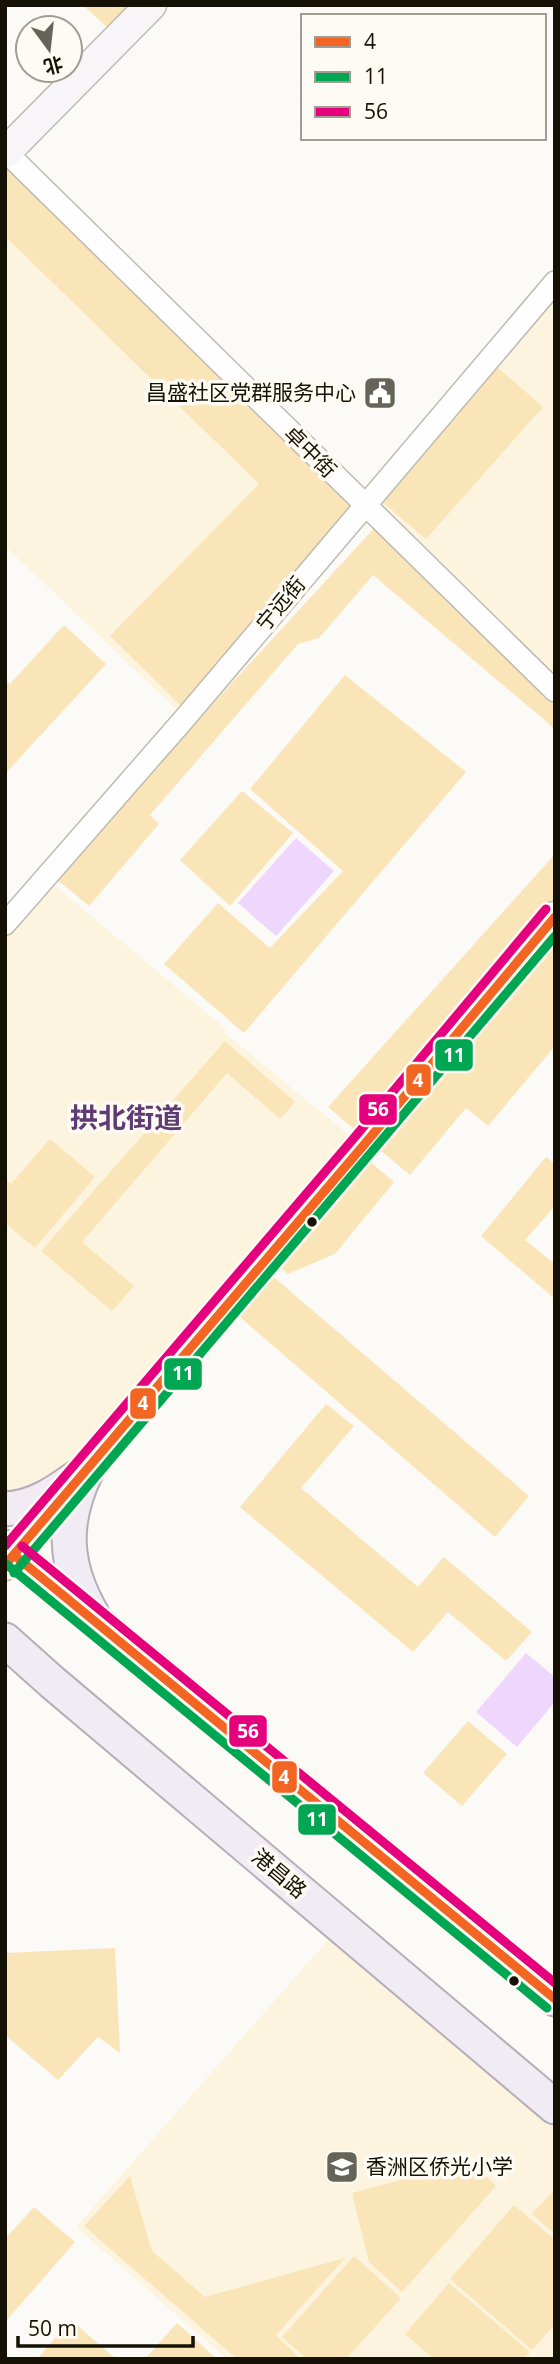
<svg xmlns="http://www.w3.org/2000/svg" width="560" height="2364" font-family="'Open Sans','Noto Sans SC',sans-serif">
<style>
.built{fill:#fdf4e0}
.green{fill:#f9e5b8}
.water{fill:#efd6fc}
.lines{fill:none;stroke-linecap:round;stroke-linejoin:round}
.street-casing{stroke:#bebbb3;stroke-width:24}
.secondary-casing{stroke:#bebbb3;stroke-width:33}
.primary-casing{stroke:#b7adb8;stroke-width:37}
.street{stroke:#fffefe;stroke-width:21}
.secondary{stroke:#f8f5f8;stroke-width:30}
.primary{stroke:#f1ecf3;stroke-width:33}
.bus-1-casing{stroke:#fefbf4;stroke-width:14}
.bus-2-casing{stroke:#fefbf4;stroke-width:14}
.bus-3-casing{stroke:#fefbf4;stroke-width:14}
.bus-1{stroke:#f26522;stroke-width:9}
.bus-2{stroke:#00a651;stroke-width:9}
.bus-3{stroke:#e5007d;stroke-width:9}
.bus-dot{fill:#161105;stroke:#fefbf4;stroke-width:2.5}
.labels{text-anchor:middle;stroke-width:7;stroke-linejoin:round;paint-order:stroke}
.poi-label{font-size:21px;fill:#161105;stroke:#fefbf4;text-anchor:end}
.street-label{font-size:21px;fill:#161105;stroke:#fefbf4}
.district-label{font-size:28px;font-weight:bold;fill:#5f3a73;stroke:#fefbf4}
.line-badge{stroke:#fefbf4;stroke-width:2.5}
.badge-label{font-size:19px;text-anchor:middle;font-weight:bold;fill:#fff}
</style>
<rect width="100%" height="100%" fill="#fcfaf6"/>
<g class="built">
<polygon points="5,155 364,505 185,718 5,546"/>
<polygon points="555,283 555,691 365,505"/>
<polygon points="46,878 226,1029 224,1032 361,1145 86,1469 5,1508 5,925"/>
<polygon points="340,1926 555,2107 555,2359 227,2359 76,2227"/>
</g>
<g class="green">
<polygon points="83,5 140,5 113,33"/>
<polygon points="5,163 357,510 184,709 110,636 259,484 9,240 5,243"/>
<polygon points="497,367 543,407 426,539 380,500"/>
<polygon points="377,525 555,701 555,729 373,575 319,638 298,644 150,815 159,824 89,906 54,877"/>
<polygon points="64,625 106,664 5,774 5,680 10,684"/>
<polygon points="345,675 466,772 244,1033 164,964 218,903 270,948 343,871 250,789"/>
<polygon points="242,791 293,833 230,906 180,860"/>
<polygon points="555,854 555,908 363,1137 328,1107"/>
<polygon points="555,930 555,1046 488,1126 466,1108 410,1175 374,1145"/>
<polygon points="225,1041 295,1102 280,1119 227,1073 82,1242 134,1286 112,1311 41,1251"/>
<polygon points="50,1139 95,1177 35,1248 5,1223 5,1180 11,1184"/>
<polygon points="362,1155 394,1182 335,1254 288,1274 271,1260"/>
<polygon points="546,1157 555,1164 555,1206 525,1240 555,1264 555,1299 481,1236"/>
<polygon points="269,1273 529,1496 495,1537 234,1312"/>
<polygon points="326,1404 354,1426 301,1488 418,1587 444,1557 532,1632 506,1661 448,1612 413,1652 240,1507"/>
<polygon points="468,1721 507,1754 462,1806 423,1773"/>
<polygon points="115,1948 120,2053 98,2037 58,2080 5,2035 5,1953"/>
<polygon points="471,2161 496,2186 402,2292 369,2262 352,2193"/>
<polygon points="130,2176 152,2251 205,2297 345,2258 276,2335 301,2359 237,2359 84,2226"/>
<polygon points="555,2189 555,2234 532,2214"/>
<polygon points="514,2205 555,2240 555,2324 532,2350 450,2279"/>
<polygon points="34,2207 75,2242 5,2322 5,2239"/>
<polygon points="354,2256 401,2298 346,2359 307,2359 282,2337"/>
<polygon points="449,2283 530,2352 524,2359 434,2359 405,2334"/>
<polygon points="71,2320 116,2359 37,2359"/>
<polygon points="177,2323 217,2359 145,2359"/>
</g>
<g class="water">
<polygon points="296,838 334,871 276,936 238,903"/>
<polygon points="526,1653 555,1677 555,1702 517,1747 476,1712"/>
</g>
<g class="lines">
<defs>
<g id="street">
<polyline points="6,152 555,691"/>
<polyline points="5,924 185,718 555,282"/>
</g>
<g id="secondary">
<polyline points="5,153 151,5"/>
<polyline points="5,1565 363,1146 555,917"/>
</g>
<g id="primary">
<path d="M87 1470C62 1521 63 1564 92 1614"/>
<path d="M5 1509C37 1508 62 1488 87 1470"/>
<polyline points="5,1547 555,1999"/>
<polyline points="5,1640 52,1682 555,2107"/>
</g>
</defs>
<use href="#street" class="street-casing"/>
<use href="#secondary" class="secondary-casing"/>
<use href="#primary" class="primary-casing"/>
<use href="#street" class="street"/>
<use href="#secondary" class="secondary"/>
<use href="#primary" class="primary"/>
<defs>
<g id="bus-1">
<polyline points="14,1555 555,1999"/>
<polyline points="5,1565 363,1146 555,917"/>
</g>
<g id="bus-2">
<polyline points="6,1564 547,2008"/>
<polyline points="14,1573 555,936"/>
</g>
<g id="bus-3">
<polyline points="5,1546 354,1138 546,909"/>
<polyline points="22,1546 555,1983"/>
</g>
</defs>
<use href="#bus-1" class="bus-1-casing"/>
<use href="#bus-2" class="bus-2-casing"/>
<use href="#bus-3" class="bus-3-casing"/>
<use href="#bus-1" class="bus-1"/>
<use href="#bus-2" class="bus-2"/>
<use href="#bus-3" class="bus-3"/>
</g>
<defs>
<symbol id="civic-square" viewBox="-11 -11 22 22"><rect x="-9" y="-9" width="18" height="18" rx="4" fill="#666359" stroke="#fefbf4"/><path d="M-.6-6.5H3V-4.5H.6V-3L4-1V1h2V6H-6V1h2V-1L-.6-3ZM-1.2 2.5V6h2.4V2.5Z" fill="#fff"/></symbol>
<symbol id="school-square" viewBox="-11 -11 22 22"><rect x="-9" y="-9" width="18" height="18" rx="4" fill="#666359" stroke="#fefbf4"/><path d="M0-5L7-2L0 1L-7-2ZM-4 1L0 2.5L4 1V4Q0 6-4 4Z" fill="#fff"/></symbol>
</defs>
<g fill-rule="evenodd">
<use href="#civic-square" x="361" y="374" width="38" height="38"/>
<use href="#school-square" x="323" y="2148" width="38" height="38"/>
</g>
<g class="bus-dot">
<circle cx="312" cy="1222" r="6"/>
<circle cx="514" cy="1981" r="6"/>
</g>
<g class="labels">
<g class="poi-label">
<text x="356" y="400">昌盛社区党群服务中心</text>
<text x="366" y="2174" text-anchor="start">香洲区侨光小学</text>
</g>
<g class="street-label">
<text transform="translate(310 452) rotate(45)" y="7">卓中街</text>
<text transform="translate(281 604) rotate(-50)" y="7">宁远街</text>
<text transform="translate(279 1874) rotate(40)" y="7">港昌路</text>
</g>
<g class="district-label">
<text x="126" y="1128">拱北街道</text>
</g>
</g>
<g class="line-badge">
<rect x="434" y="1038" width="40" height="34" rx="7" fill="#00a651"/>
<rect x="405" y="1063" width="27" height="34" rx="7" fill="#f26522"/>
<rect x="358" y="1093" width="40" height="33" rx="7" fill="#e5007d"/>
<rect x="163" y="1357" width="40" height="34" rx="7" fill="#00a651"/>
<rect x="129" y="1387" width="28" height="33" rx="7" fill="#f26522"/>
<rect x="228" y="1714" width="40" height="34" rx="7" fill="#e5007d"/>
<rect x="271" y="1760" width="27" height="34" rx="7" fill="#f26522"/>
<rect x="297" y="1803" width="40" height="33" rx="7" fill="#00a651"/>
</g>
<g class="badge-label">
<text x="454" y="1062">11</text>
<text x="418" y="1087">4</text>
<text x="378" y="1116">56</text>
<text x="183" y="1380">11</text>
<text x="143" y="1410">4</text>
<text x="248" y="1738">56</text>
<text x="284" y="1784">4</text>
<text x="317" y="1826">11</text>
</g>
<rect width="560" height="2364" fill="none" stroke="#161105" stroke-width="14"/>
<rect x="301" y="14" width="245" height="126" fill="#fefbf4" stroke="#a19d94" stroke-width="2"/>
<rect x="315" y="37" width="35" height="10" fill="#f26522" stroke="#a19d94" stroke-width="2"/>
<text x="364" y="49" font-size="21" fill="#161105">4</text>
<rect x="315" y="72" width="35" height="10" fill="#00a651" stroke="#a19d94" stroke-width="2"/>
<text x="364" y="84" font-size="21" fill="#161105">11</text>
<rect x="315" y="107" width="35" height="10" fill="#e5007d" stroke="#a19d94" stroke-width="2"/>
<text x="364" y="119" font-size="21" fill="#161105">56</text>
<g transform="translate(49 49) rotate(165)"><circle r="33" fill="#fefbf4" stroke="#a19d94" stroke-width="2"/>
<path d="M0-5L12 26L0 18L-12 26Z" fill="#666359"/>
<text y="-10" font-size="19" font-weight="bold" text-anchor="middle" fill="#161105">北</text>
</g>
<path d="M18 2336v10h175v-10" fill="none" stroke="#161105" stroke-width="3.5"/>
<text x="28" y="2336" font-size="21" fill="#161105" stroke="#fefbf4" stroke-width="5" paint-order="stroke">50 m</text>
</svg>
